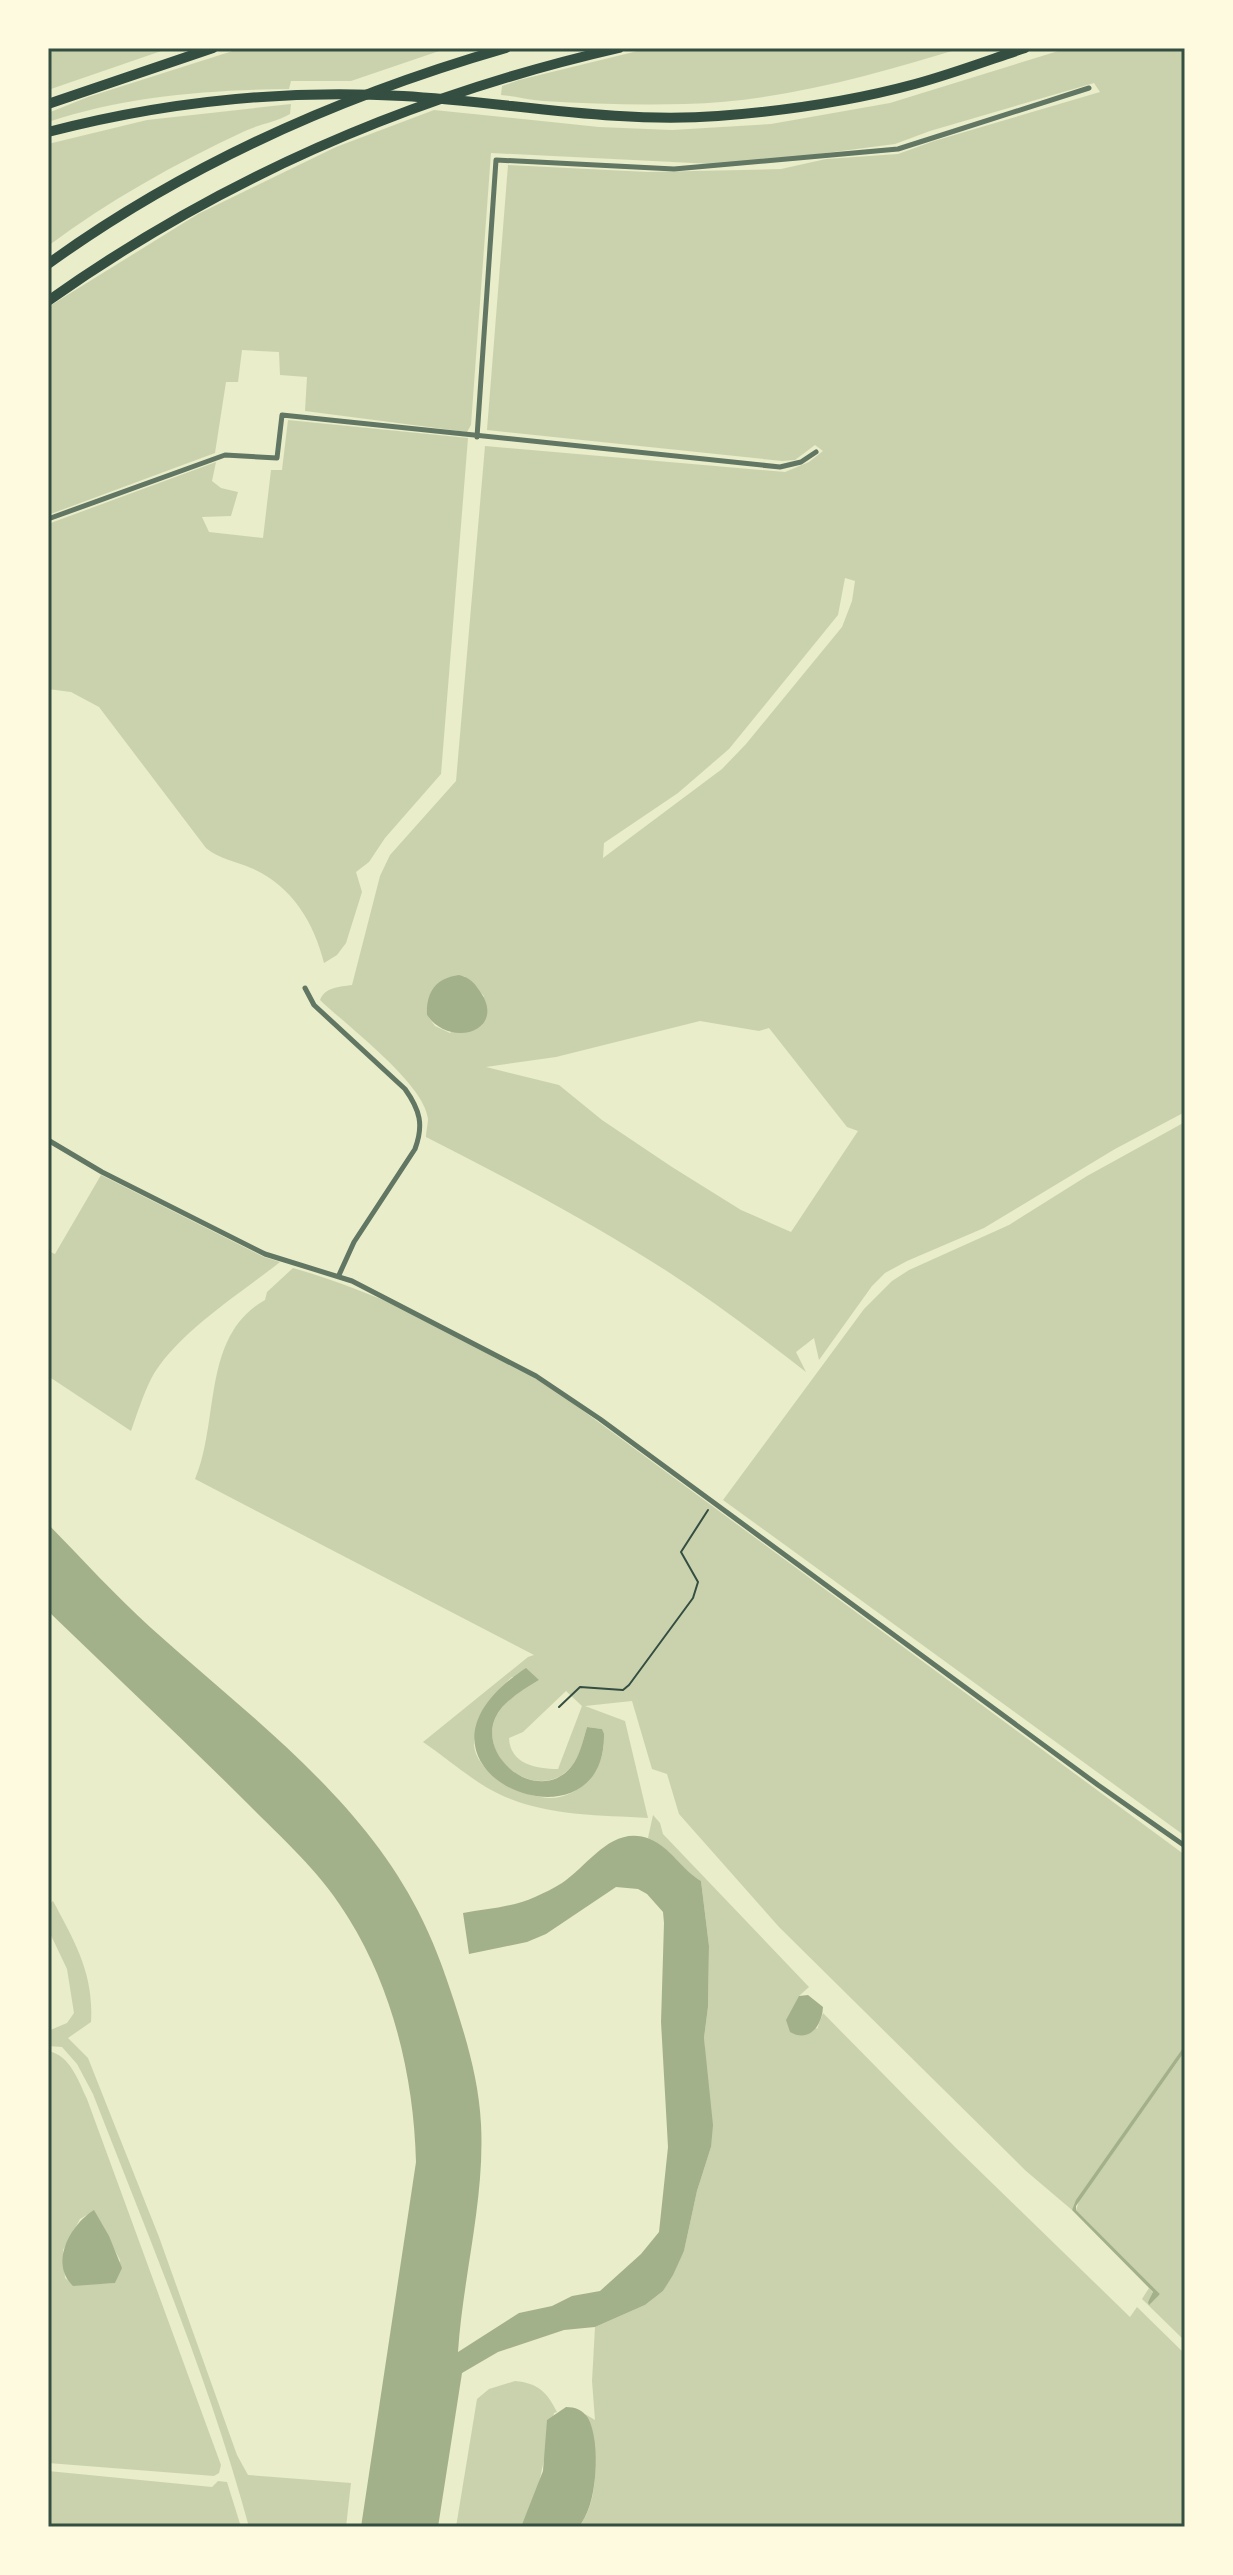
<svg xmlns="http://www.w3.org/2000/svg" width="1233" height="2575" font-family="'Fira Sans Condensed',sans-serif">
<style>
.green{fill:#cad2ad;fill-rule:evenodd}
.water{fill:#a3b18a}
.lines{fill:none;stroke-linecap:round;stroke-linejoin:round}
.path{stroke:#344e41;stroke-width:2}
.minor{stroke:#617663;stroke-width:5}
.motorway{stroke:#344e41;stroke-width:10}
.neatline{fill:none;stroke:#344e41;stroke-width:3}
</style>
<rect width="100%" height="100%" fill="#e9edc9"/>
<g class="green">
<polygon points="48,48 170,48 48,90"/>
<path d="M242 48H448L351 81H291L289 89C208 90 126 96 48 122V113L88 97Z"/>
<path d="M650 48H962C873 75 778 102 685 104 638 105 590 104 543 101 529 100 515 96 501 95L502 86 519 80Z"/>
<path d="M1068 48H1185V1112L1115 1149 984 1228 907 1261 885 1273 872 1286 819 1360 814 1338 796 1352 806 1372C754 1332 702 1292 646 1258 576 1214 500 1175 426 1137 426 1132 428 1124 428 1119 425 1084 346 1025 320 1000 325 987 339 987 352 985L380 876 390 855 456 781 485 446 785 472 809 462 823 451 815 445 795 460 782 461 487 430 508 165 648 172 781 169 826 159 898 154 934 141 1100 92 1094 83 930 131 895 144 780 159 713 164 491 153 471 425 467 432 305 411 307 377 280 375 279 352 242 350 238 382H226L215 453 48 515V307L198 214 336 147 434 110 599 127 672 130 771 124 890 103ZM845 578 855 581 852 601 842 627 746 744 722 769 603 858 604 843 678 793 729 749 838 615ZM464 976 484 996 450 1033 435 1026 427 1015ZM700 1021 759 1031 769 1028 847 1127 858 1131 791 1232 741 1210 672 1167 602 1120 559 1085 486 1067 556 1057Z"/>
<path d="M291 104 290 114C276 122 260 124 245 131 176 163 108 201 48 246V144L147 120Z"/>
<path d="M288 420 468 438 441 774 385 838 369 862 356 872 362 892 346 943 337 955 324 963C314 922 291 885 251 868 235 861 219 859 206 848L99 707 71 692 48 689V524L216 462 212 481 221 488 238 492 231 516 202 517 209 532 263 538 271 470H282Z"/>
<polygon points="1185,1122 1185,1836 723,1500 864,1309 892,1281 909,1270 1009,1225 1087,1176"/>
<path d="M101 1175 264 1257 280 1262C241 1293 174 1335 151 1379 143 1395 137 1414 131 1431L48 1376V1251L55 1254Z"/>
<path d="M293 1268C385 1294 473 1341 555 1390L1185 1855V2045L1072 2210 1026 2171 779 1927 679 1814 667 1774 652 1769 632 1701 585 1706 625 1721 648 1818C598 1815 547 1816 501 1795 473 1782 448 1759 423 1742L528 1657 534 1655 195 1479C220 1421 201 1336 265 1300L267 1292ZM512 1677 539 1680C525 1689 509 1697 500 1710 469 1753 536 1807 571 1767 580 1757 583 1740 587 1727L602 1729C611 1761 584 1798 550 1798 525 1798 476 1774 474 1745 474 1736 481 1725 485 1717 493 1699 496 1690 512 1677ZM566 1691 582 1706 558 1769C536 1769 510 1764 509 1738L523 1732Z"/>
<path d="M653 1815 660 1823 663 1834 809 1987 799 1996 817 2029 823 2013 955 2147 1130 2317 1137 2307 1185 2354V2527H578C600 2505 600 2440 585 2414L595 2420 592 2381 595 2327 645 2305 663 2291 684 2251 697 2191 711 2147 704 2038 708 2007 709 1946 701 1881C681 1870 669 1847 648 1838Z"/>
<path d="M53 1901C75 1942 94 1974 91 2022L68 2038 88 2058 159 2237 237 2455 248 2475 351 2483 346 2527H249C209 2379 148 2236 93 2094L77 2064 62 2047 48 2046V2031L67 2023 74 2013 67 1969 48 1929V1905Z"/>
<path d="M48 2051C70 2055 78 2080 87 2099L221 2465 219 2473 214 2476 48 2463ZM94 2211 120 2260 115 2283 73 2285 65 2278 63 2250 80 2219Z"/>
<polygon points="1185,2051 1185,2341 1142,2299 1149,2288 1154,2294 1148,2302 1160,2294 1076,2210 1079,2201"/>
<path d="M515 2381C538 2383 547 2392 557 2412L554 2413 538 2488 521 2527H456L477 2399 489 2389Z"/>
<polygon points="48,2471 212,2487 218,2481 227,2482 241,2527 48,2527"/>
</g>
<g class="water">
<path d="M459 975C468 977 474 982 479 990 509 1030 451 1050 427 1015 426 992 436 978 459 975Z"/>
<path d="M48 1524C82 1559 115 1595 150 1627 245 1713 358 1794 418 1911 433 1940 444 1970 454 2001 467 2041 479 2082 481 2124 485 2200 463 2276 458 2352L519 2313 552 2306 572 2296 600 2291 641 2254 659 2232 668 2147 661 2022 664 1923 663 1912 647 1894 638 1889 616 1887 546 1934 527 1942 469 1954 463 1913C486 1909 513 1907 535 1897 544 1893 554 1888 562 1883 589 1865 612 1824 650 1839 670 1847 682 1870 701 1881L709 1946 708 2007 704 2038 713 2125 711 2147 697 2191 684 2251 673 2275 663 2291 645 2305 595 2327 564 2330 498 2352 462 2373 438 2527H361L416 2162C414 2078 393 1990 349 1919 323 1875 285 1841 249 1805 183 1739 115 1676 48 1611Z"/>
<path d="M526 1668 539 1680C526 1688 510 1697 500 1710 469 1752 537 1808 571 1767 580 1756 583 1740 587 1727L602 1729 604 1734C606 1864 374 1768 526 1668Z"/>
<path d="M808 1995 823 2007C822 2026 809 2043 790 2032L786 2020 799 1996Z"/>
<polygon points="1185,2045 1185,2051 1076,2206 1076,2210 1160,2294 1149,2305 1148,2302 1153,2292 1072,2210 1076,2200"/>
<path d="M94 2210 109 2236 122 2268 115 2283 73 2286C49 2263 70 2225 94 2210Z"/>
<path d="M566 2407C575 2407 583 2410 588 2418 601 2441 598 2508 578 2527H521L543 2471 547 2420Z"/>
</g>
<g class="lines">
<polyline class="path" points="559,1707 580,1687 623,1690 629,1685 693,1598 698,1582 681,1552 708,1510"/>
<g class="minor">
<polyline points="477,437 496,160 674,169 898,149 1089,88"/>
<polyline points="48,519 225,455 277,458 282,415 780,467 801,462 816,452"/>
<path d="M305 988 314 1005 405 1089C420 1110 424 1125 415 1149L354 1242 339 1275"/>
<polyline points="48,1140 102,1172 265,1254 352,1281 536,1376 600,1419 1098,1785 1185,1846"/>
</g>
<g class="motorway">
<polyline points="48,104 213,48"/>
<path d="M48 132C164 102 283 89 403 96 507 102 613 124 718 116 784 111 852 101 915 84 952 74 989 60 1025 48"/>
<path d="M48 264C185 165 343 95 506 48"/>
<path d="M48 301C220 179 413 95 619 48"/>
</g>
</g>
<rect width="1233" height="2575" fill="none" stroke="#fefae0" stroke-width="100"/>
<rect x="50" y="50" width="1133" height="2475" class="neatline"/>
</svg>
